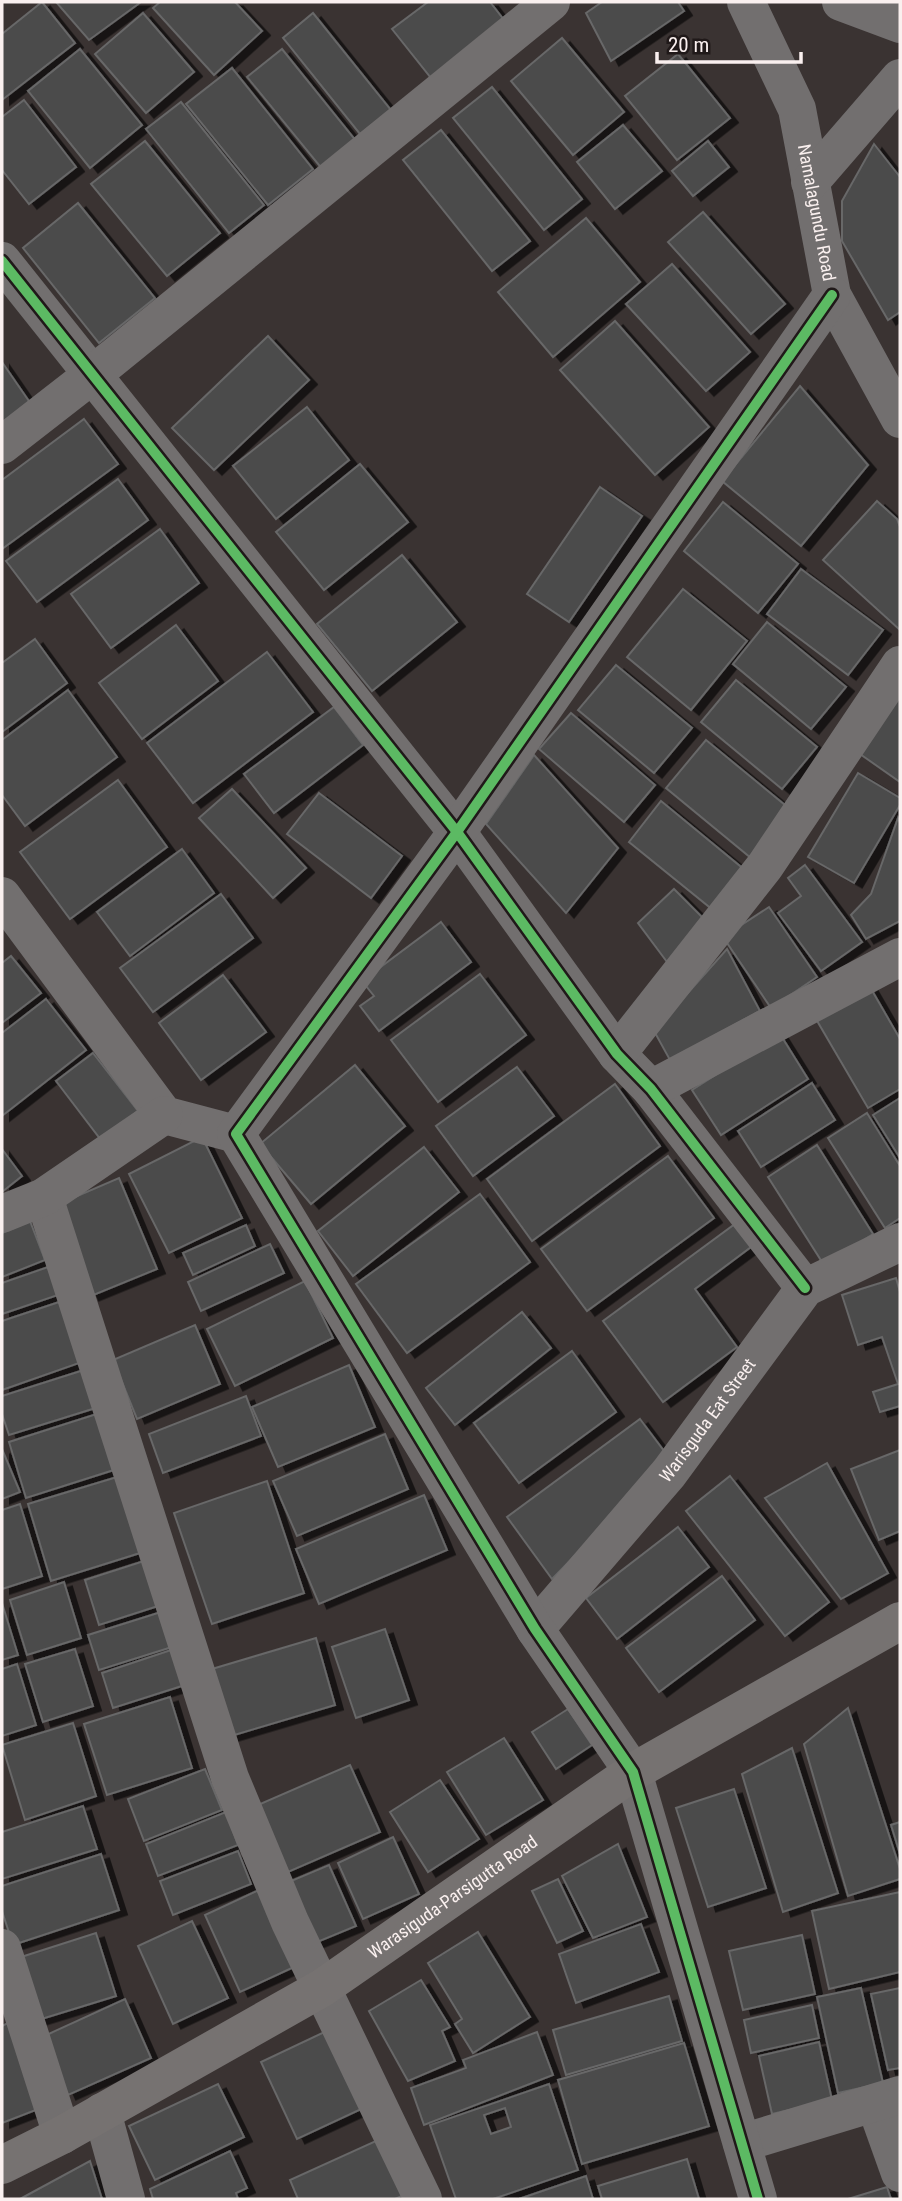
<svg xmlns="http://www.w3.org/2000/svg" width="902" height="2201" font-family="'Roboto Condensed',sans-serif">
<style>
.building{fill:#4b4b4b;stroke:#676768;stroke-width:2;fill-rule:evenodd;filter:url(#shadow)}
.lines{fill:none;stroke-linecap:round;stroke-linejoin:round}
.street{stroke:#726f6f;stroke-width:38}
.secondary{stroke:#767271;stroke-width:38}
.cycleway-casing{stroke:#201919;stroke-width:15}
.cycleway{stroke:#5cba63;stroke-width:10}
.labels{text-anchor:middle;stroke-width:7;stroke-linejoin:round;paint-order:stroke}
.street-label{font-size:18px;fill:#faf0ef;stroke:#201919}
</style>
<defs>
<filter id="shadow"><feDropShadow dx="8" dy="4.5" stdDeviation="0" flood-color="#0009"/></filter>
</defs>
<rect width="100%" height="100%" fill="#3a3332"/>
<g class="building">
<polygon points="42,2 75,43 2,100 2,34"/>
<polygon points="56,2 141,2 89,40"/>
<polygon points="160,2 235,2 262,31 214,75 153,8"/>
<polygon points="428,2 490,2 508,25 435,83 392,29"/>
<polygon points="602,2 678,2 684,11 611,61 586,13"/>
<polygon points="143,13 194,72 146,113 95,54"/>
<polygon points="313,13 391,110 360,134 283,38"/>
<polygon points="562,38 624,112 573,155 511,81"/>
<polygon points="80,49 142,125 90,168 28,91"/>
<polygon points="282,49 357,142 323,170 247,77"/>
<polygon points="678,54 730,118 677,160 625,96"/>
<polygon points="232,68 313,169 268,205 186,104"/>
<polygon points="492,87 582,199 544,230 453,118"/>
<polygon points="24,100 76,167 29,204 2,170 2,117"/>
<polygon points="181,102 264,205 229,233 146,129"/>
<polygon points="623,125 662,171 615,209 577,162"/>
<polygon points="441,130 530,241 492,271 403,160"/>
<polygon points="145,141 220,233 167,276 91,184"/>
<polygon points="708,141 729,167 693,196 672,171"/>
<polygon points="874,144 900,177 900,312 888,320 842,241 842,201"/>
<polygon points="78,203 155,298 99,343 23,248"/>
<polygon points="703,212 785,304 751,334 668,242"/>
<polygon points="586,218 640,282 553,357 498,292"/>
<polygon points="672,264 750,352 706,391 626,304"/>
<polygon points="615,321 709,427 655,475 560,370"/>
<polygon points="268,336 309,380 214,470 172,428"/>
<polygon points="2,362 33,407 2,428"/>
<polygon points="800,386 868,465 801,546 722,481"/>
<polygon points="307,407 349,460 276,519 233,466"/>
<polygon points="84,419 118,464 2,549 2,480"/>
<polygon points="360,464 408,522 324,590 276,532"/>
<polygon points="118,479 148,520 37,602 6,561"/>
<polygon points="600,487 642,516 569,622 527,594"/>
<polygon points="877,501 897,519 900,527 900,630 823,560"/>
<polygon points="723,502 798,564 758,613 684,551"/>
<polygon points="160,529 199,583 111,648 71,594"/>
<polygon points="402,555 457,622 372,691 317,624"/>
<polygon points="801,569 883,630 848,675 767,614"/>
<polygon points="683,589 747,641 691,710 627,657"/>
<polygon points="767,622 846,687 811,729 733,664"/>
<polygon points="176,625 218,681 142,739 99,683"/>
<polygon points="35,639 67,683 2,732 2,663"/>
<polygon points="267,652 313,712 193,803 147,743"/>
<polygon points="616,665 692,728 654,773 578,710"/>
<polygon points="736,680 817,747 782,789 701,722"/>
<polygon points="68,690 117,757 25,826 2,795 2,740"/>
<polygon points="900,695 900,782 860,754"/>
<polygon points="334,707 363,745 274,813 244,774"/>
<polygon points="571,713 655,785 624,822 539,749"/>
<polygon points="706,740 791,810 751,858 666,788"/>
<polygon points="534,755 618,848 566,913 486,824"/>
<polygon points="858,773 900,798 900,805 854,883 808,857"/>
<polygon points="118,780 167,847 70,919 20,852"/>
<polygon points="232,789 306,868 273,898 199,818"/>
<polygon points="319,793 402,856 371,898 287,834"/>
<polygon points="661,801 746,871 713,910 629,842"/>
<polygon points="898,818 900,823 900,921 866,939 851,915 871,894"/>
<polygon points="182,849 214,893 130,956 97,912"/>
<polygon points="805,865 862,942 821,971 778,913 801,896 788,878"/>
<polygon points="674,889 707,922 670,966 638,923"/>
<polygon points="221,894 253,938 153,1012 120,968"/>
<polygon points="769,907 817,977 771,1008 723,937"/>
<polygon points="441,922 471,962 379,1031 360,1006 374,996 362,981"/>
<polygon points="727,949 760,1011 670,1060 654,1031"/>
<polygon points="11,956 41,993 2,1023 2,963"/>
<polygon points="480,974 526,1035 438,1102 391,1040"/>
<polygon points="223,975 266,1032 201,1080 159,1023"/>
<polygon points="870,987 900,1039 900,1089 868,1108 816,1019"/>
<polygon points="46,999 86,1050 2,1116 2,1033"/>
<polygon points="780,1034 808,1079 721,1135 692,1090"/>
<polygon points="93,1053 138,1111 101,1140 56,1081"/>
<polygon points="355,1065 405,1126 311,1204 260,1144"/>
<polygon points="517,1067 554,1116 473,1176 436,1126"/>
<polygon points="812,1083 835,1120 761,1167 738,1131"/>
<polygon points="615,1084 660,1146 532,1241 487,1179"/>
<polygon points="900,1098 900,1158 873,1115"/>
<polygon points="867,1113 900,1166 900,1218 885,1228 828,1138"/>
<polygon points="202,1137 242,1218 169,1253 129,1174"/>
<polygon points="817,1145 873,1234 824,1265 768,1177"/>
<polygon points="424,1147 459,1192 353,1276 318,1231"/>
<polygon points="2,1149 22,1176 2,1192"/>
<polygon points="668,1156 714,1218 587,1311 541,1249"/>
<polygon points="119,1178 157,1269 91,1296 54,1206"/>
<polygon points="480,1194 530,1262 407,1353 356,1284"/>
<polygon points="30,1221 45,1260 2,1277 2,1233"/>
<polygon points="739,1221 755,1244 695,1289 737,1347 663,1402 603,1321"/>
<polygon points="246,1225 255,1246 193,1275 183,1253"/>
<polygon points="270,1244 284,1273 201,1311 188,1282"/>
<polygon points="51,1266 61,1294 2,1314 2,1283"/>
<polygon points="896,1278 900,1292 900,1406 880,1412 873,1392 898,1384 882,1337 858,1345 842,1295"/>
<polygon points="305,1281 333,1338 235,1386 207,1329"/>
<polygon points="62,1301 82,1362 2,1390 2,1321"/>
<polygon points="522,1312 551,1348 455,1425 426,1388"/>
<polygon points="195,1325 220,1384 137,1419 113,1360"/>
<polygon points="572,1351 616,1412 519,1483 474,1423"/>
<polygon points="349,1365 375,1427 278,1467 252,1407"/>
<polygon points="90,1368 102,1406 9,1435 2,1414 2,1396"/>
<polygon points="246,1396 261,1436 163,1473 149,1434"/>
<polygon points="103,1412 120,1468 26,1498 9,1442"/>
<polygon points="640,1419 670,1459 552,1579 507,1517"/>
<polygon points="385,1434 408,1489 297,1536 273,1481"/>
<polygon points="2,1449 20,1492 2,1499"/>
<polygon points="900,1450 900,1531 879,1540 851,1469"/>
<polygon points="827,1463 888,1573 841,1599 765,1498"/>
<polygon points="730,1476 829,1602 785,1636 686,1511"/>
<polygon points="117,1477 140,1553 51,1581 28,1504"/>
<polygon points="267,1481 304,1593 212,1624 174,1513"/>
<polygon points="424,1495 447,1550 319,1604 296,1549"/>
<polygon points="20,1504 42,1576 2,1589 2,1510"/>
<polygon points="678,1527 709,1567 617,1639 586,1598"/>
<polygon points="144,1561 158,1606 99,1625 85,1580"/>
<polygon points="722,1576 755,1620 659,1692 626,1648"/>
<polygon points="64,1582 81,1638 27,1655 10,1600"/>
<polygon points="2,1603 18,1655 2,1660"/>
<polygon points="161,1612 172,1647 99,1670 88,1635"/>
<polygon points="385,1629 409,1700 356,1718 332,1647"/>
<polygon points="316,1638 335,1705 231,1736 212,1669"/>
<polygon points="177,1648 188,1684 113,1708 102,1673"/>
<polygon points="75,1649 93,1706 43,1722 25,1664"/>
<polygon points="17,1664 36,1725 2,1736 2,1669"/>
<polygon points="170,1697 192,1768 107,1795 84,1724"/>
<polygon points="848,1708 900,1869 900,1879 848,1896 804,1744"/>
<polygon points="568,1709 592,1745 556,1769 532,1732"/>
<polygon points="73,1723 96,1796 25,1820 2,1745"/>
<polygon points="504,1738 543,1800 486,1835 447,1772"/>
<polygon points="792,1748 838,1893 783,1912 742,1774"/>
<polygon points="350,1765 380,1832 281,1875 251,1808"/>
<polygon points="205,1769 222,1810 144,1841 128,1799"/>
<polygon points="440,1780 479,1839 428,1872 390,1812"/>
<polygon points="734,1789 766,1888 708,1907 676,1808"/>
<polygon points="83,1806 97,1849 2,1879 2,1832"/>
<polygon points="226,1812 238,1845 158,1876 146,1844"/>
<polygon points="900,1822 900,1854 891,1825"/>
<polygon points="393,1837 419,1894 363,1919 338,1863"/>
<polygon points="618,1844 647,1917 593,1938 562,1876"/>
<polygon points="238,1851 251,1884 173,1915 160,1881"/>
<polygon points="101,1854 119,1910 13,1945 2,1911 2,1886"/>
<polygon points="329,1865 356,1926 310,1945 284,1884"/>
<polygon points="558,1879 583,1931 557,1943 532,1891"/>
<polygon points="259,1890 294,1967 240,1992 205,1915"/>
<polygon points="900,1892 900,1972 829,1989 812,1911"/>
<polygon points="192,1921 228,1998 173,2024 138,1946"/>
<polygon points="641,1924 659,1972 576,2003 559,1954"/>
<polygon points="478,1932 530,2017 473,2053 455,2024 462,2019 428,1963"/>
<polygon points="96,1933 116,1996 35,2021 15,1959"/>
<polygon points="802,1935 815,1994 743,2010 729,1951"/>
<polygon points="421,1980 450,2027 442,2031 455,2061 408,2081 369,2011"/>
<polygon points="861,1988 883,2083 838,2093 817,1997"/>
<polygon points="900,1988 900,2068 888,2070 871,1994"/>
<polygon points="669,1996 682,2041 566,2075 553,2030"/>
<polygon points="125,1999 151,2058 68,2095 42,2037"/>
<polygon points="812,2005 819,2038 751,2053 744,2020"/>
<polygon points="8,2023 41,2108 2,2123 2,2026"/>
<polygon points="335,2027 372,2104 297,2139 261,2062"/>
<polygon points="537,2032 553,2075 424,2125 411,2088 466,2068 463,2060"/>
<polygon points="819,2042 832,2100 772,2114 759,2056"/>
<polygon points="684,2043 709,2126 582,2164 558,2080"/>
<polygon points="218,2084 244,2137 155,2180 129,2126"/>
<path d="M549 2084 578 2170 493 2199H456L430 2125ZM505 2108 511 2127 491 2134 484 2115Z"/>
<polygon points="378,2140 402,2196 395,2199 298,2199 290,2180"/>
<polygon points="230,2151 247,2188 236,2193 238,2199 153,2199 150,2189"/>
<polygon points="687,2159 699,2199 602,2199 598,2186"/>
<polygon points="90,2161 102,2199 20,2199"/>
<polygon points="586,2176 593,2199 519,2199"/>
<polygon points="887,2187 891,2199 848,2199"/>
</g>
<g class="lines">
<g class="street">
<path id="s1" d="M746 2 797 109 832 295 900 419"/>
<polyline points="841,2 900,24"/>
<polyline points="810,182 900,78"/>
<polyline points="2,261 457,832 617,1054 651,1089 805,1288"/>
<polyline points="2,445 92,375 551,2"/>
<polyline points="2,896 164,1115 236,1134"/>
<polyline points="617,1054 765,866 900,665"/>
<polyline points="651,1089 900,957"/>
<polyline points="44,1197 230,1778 290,1922 423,2199"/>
<polyline points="2,1214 44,1197 164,1115"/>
<path id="s2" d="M535 1629 669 1473 805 1288 900 1242"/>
<polyline points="2,1948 62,2135"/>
<polyline points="875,2103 900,2173"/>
<polyline points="102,2112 126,2199"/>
<polyline points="742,2143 900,2095"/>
<polyline points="758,2199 633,1772 535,1629 236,1134 457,832 832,295"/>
</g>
<path class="secondary" id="s3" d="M2 2165 62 2135 322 1988 633 1772 900 1621"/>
<defs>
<g id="cycleway">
<polyline points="2,261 457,832 617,1054 651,1089 805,1288"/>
<polyline points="758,2199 633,1772 535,1629 236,1134 457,832 832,295"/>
</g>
</defs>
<use href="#cycleway" class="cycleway-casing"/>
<use href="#cycleway" class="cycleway"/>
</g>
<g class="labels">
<g class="street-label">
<text dy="6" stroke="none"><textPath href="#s1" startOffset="224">Namalagundu Road</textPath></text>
<text dy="6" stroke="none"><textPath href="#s2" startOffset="271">Warisguda Eat Street</textPath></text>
<text dy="6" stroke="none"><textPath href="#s3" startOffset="525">Warasiguda-Parsigutta Road</textPath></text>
</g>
</g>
<rect width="902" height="2201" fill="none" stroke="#faf0ef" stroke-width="7"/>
<path d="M657 52v10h144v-10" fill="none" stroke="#faf0ef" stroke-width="3.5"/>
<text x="668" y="52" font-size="21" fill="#faf0ef" stroke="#201919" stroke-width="5" paint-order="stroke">20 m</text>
</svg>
